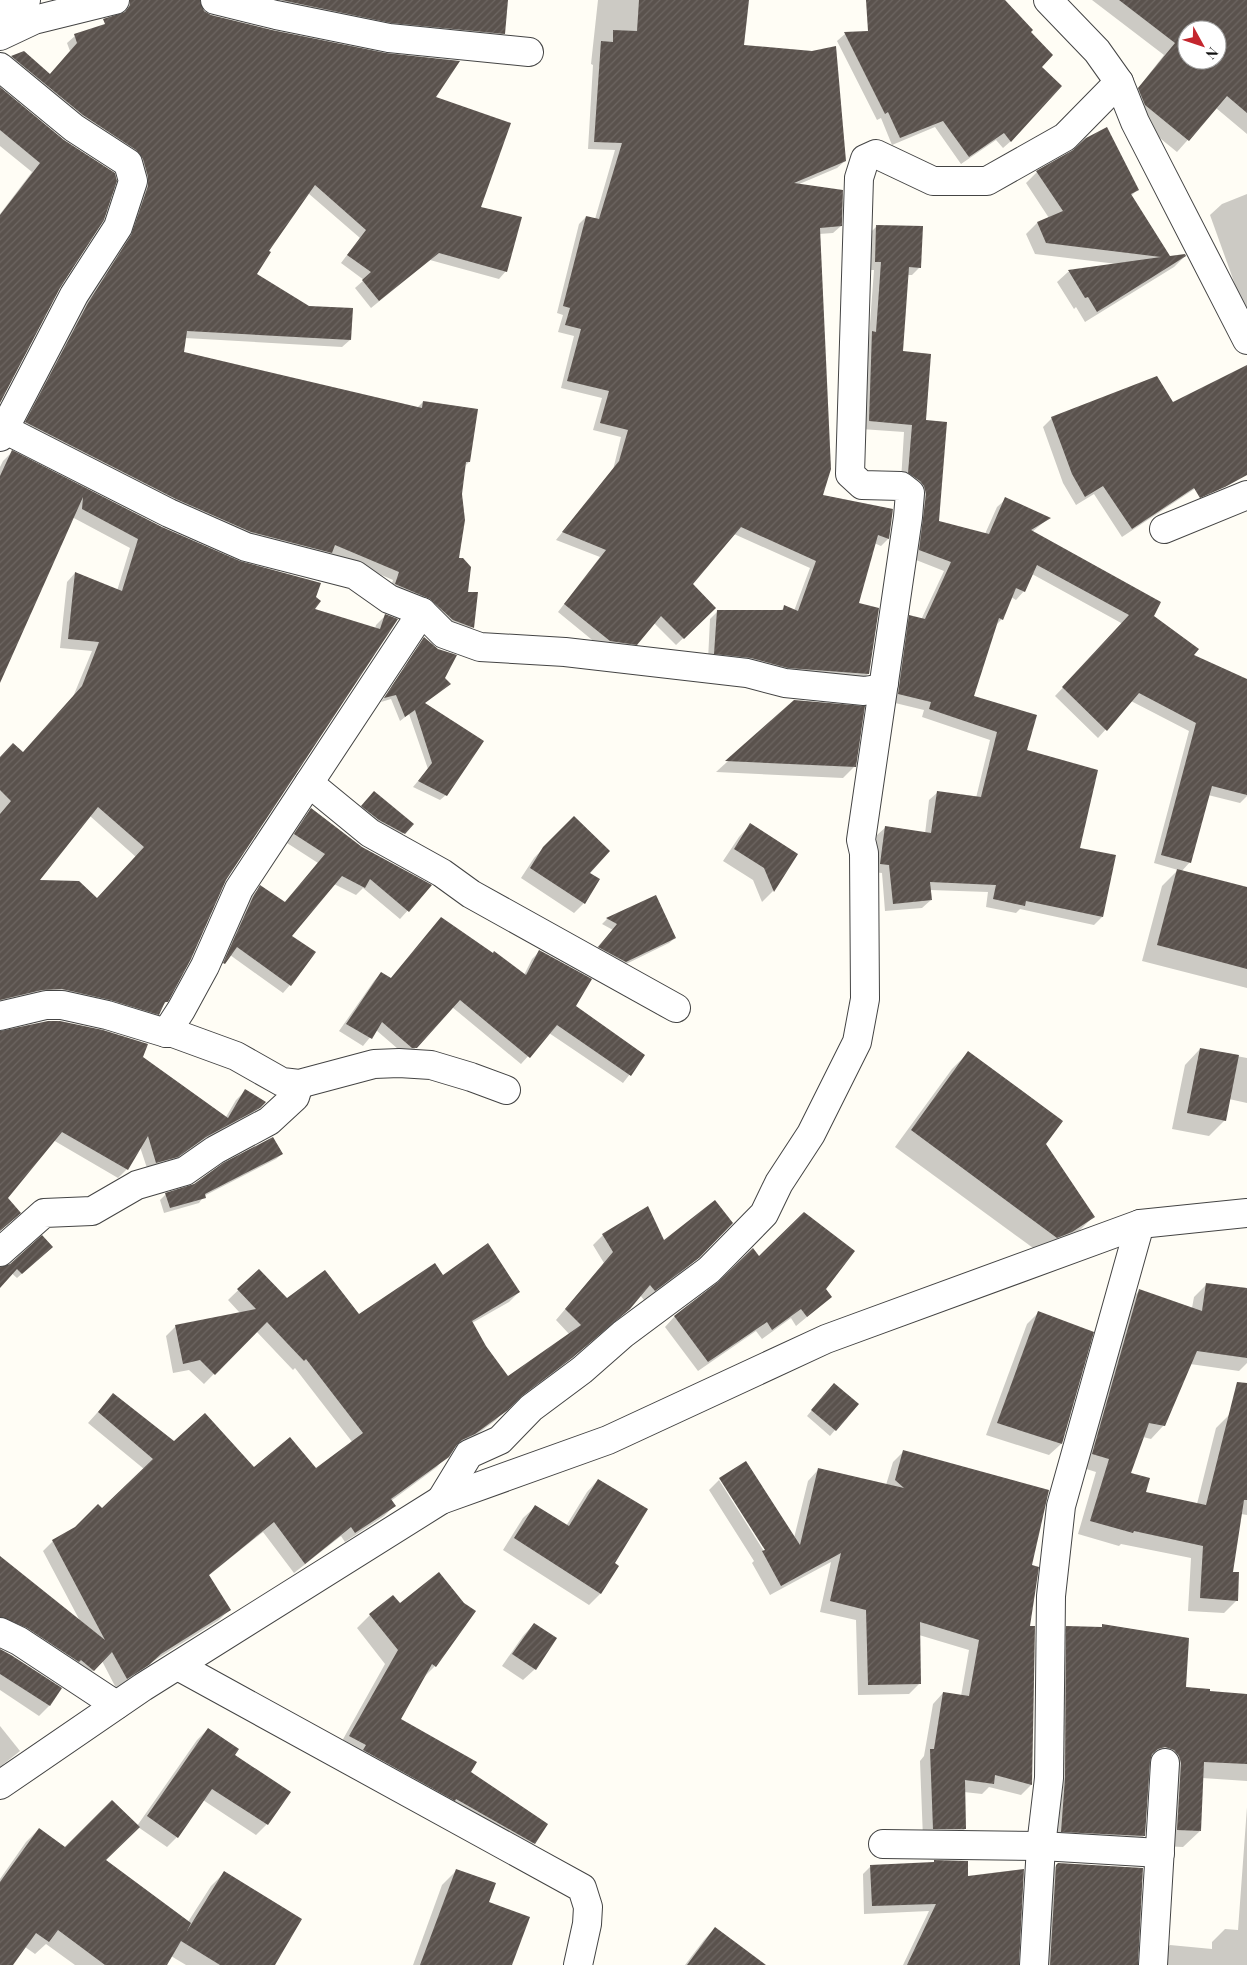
<svg xmlns="http://www.w3.org/2000/svg" width="1247" height="1965" font-family="'Playfair Display',serif">
<style>
.shadow{fill:#0003;fill-rule:evenodd}
.building{fill:url(#building-hatch);fill-rule:evenodd}
.lines{fill:none;stroke-linecap:round;stroke-linejoin:round}
.minor-casing{stroke:#444;stroke-width:30}
.minor{stroke:#fff;stroke-width:28}
</style>
<defs>
<pattern id="building-hatch" width="6" height="6" patternUnits="userSpaceOnUse" patternTransform="scale(1.25)"><rect width="6" height="6" fill="#5a524d"/><path d="M-1 1l2-2M0 6l6-6M5 7l2-2" fill="none" stroke="#6d6662"/></pattern>
</defs>
<rect width="100%" height="100%" fill="#fffdf5"/>
<g class="shadow">
<polygon points="121,0 199,0 203,12 211,16 434,98 506,271 499,279 430,260 371,308 355,288 364,280 341,263 360,238 308,193 267,251 256,274 350,340 342,347 185,338 182,353 417,408 423,402 469,462 465,466 461,494 458,559 467,593 477,593 472,627 465,635 389,592 393,580 330,553 323,560 243,539 19,430 80,312 124,244 141,194 4,64 11,57 23,53 49,75 70,51 67,43 75,36 111,24 122,14 123,4"/>
<polygon points="244,0 506,0 504,33 496,41 383,30"/>
<polygon points="598,0 748,0 743,46 845,161 837,168 797,185 841,226 833,233 819,234 822,496 892,510 888,539 881,546 874,543 857,604 868,674 861,681 708,660 710,619 718,611 780,611 785,607 794,611 810,568 734,534 692,584 715,608 676,645 654,623 629,651 602,648 558,612 600,557 556,540 613,470 621,437 593,430 602,398 561,388 574,336 558,332 563,315 557,313 579,224 586,217 595,219 615,150 588,149 593,65 591,64"/>
<path d="M1092 0H1247V134L1216 108 1177 152 1134 117 1128 101 1164 55ZM1187 30H1217V60H1187Z"/>
<polygon points="1018,20 1040,67 1011,141 1003,148 996,140 961,164 935,127 892,145 881,118 877,120 837,41 845,34"/>
<polygon points="0,89 63,141 59,287 0,400 0,214 32,172 0,146"/>
<polygon points="1037,172 1137,190 1131,196 1169,258 1185,256 1174,267 1085,322 1076,307 1074,309 1057,282 1068,272 1117,264 1035,254 1026,234 1037,223 1049,218 1026,183"/>
<polygon points="1247,194 1247,318 1210,215 1222,204"/>
<polygon points="877,226 920,267 912,275 907,275 901,353 924,421 938,522 985,534 997,507 1006,499 1049,518 1032,532 1152,617 1192,656 1247,680 1247,796 1240,803 1208,795 1190,862 1181,872 1247,888 1247,988 1142,961 1162,886 1178,870 1154,863 1189,731 1131,701 1098,738 1055,696 1123,624 1032,574 1024,591 1016,600 1011,597 1002,619 996,625 973,696 1025,751 1079,849 1102,917 1094,925 1020,909 1016,913 986,907 988,892 930,890 931,900 922,908 885,911 882,873 872,872 877,835 886,827 925,834 929,800 938,792 976,798 990,740 922,717 924,710 891,702 902,625 910,617 921,620 944,571 911,558 901,481 904,432 861,429 865,341 869,337 874,270 867,270 869,234"/>
<polygon points="1247,390 1247,421 1211,478 1122,537 1094,494 1076,505 1063,483 1043,427 1052,418 1173,403"/>
<path d="M12 452 161 528 315 598 313 610 375 629 376 625 385 616 396 620 225 880 167 1001 162 1006 158 1014 149 1023 0 1006V758L23 753 63 721 92 651 60 648 67 582 75 573 117 591 130 548 72 517 0 663V467L3 461ZM90 816 136 857 97 899 37 881Z"/>
<polygon points="425,638 443,678 424,703 446,795 440,800 413,787 428,769 409,714 400,721 391,699 381,702"/>
<polygon points="794,701 855,766 843,778 716,772"/>
<polygon points="374,792 412,824 392,845 351,818"/>
<polygon points="312,809 362,848 430,886 400,919 363,888 356,895 334,884 291,936 290,985 283,993 230,955 217,970 245,906 253,895 260,887 284,903 318,863 287,843 304,817"/>
<polygon points="574,817 588,873 599,880 584,903 574,913 521,878 534,858"/>
<polygon points="750,825 792,861 773,891 762,902 753,880 723,861 739,837"/>
<polygon points="656,896 675,938 669,943 620,967 593,952 613,930 602,924 607,919"/>
<polygon points="434,927 524,975 532,959 540,951 575,1007 644,1056 623,1083 549,1033 521,1064 452,1007 409,1055 405,1055 376,1030 363,1046 339,1031 374,981 381,973 390,979"/>
<polygon points="0,1032 141,1057 226,1117 236,1100 245,1091 264,1102 249,1117 196,1146 168,1165 148,1171 140,1147 127,1169 118,1178 53,1140 6,1199 0,1231"/>
<polygon points="1200,1049 1247,1058 1247,1103 1229,1099 1225,1120 1209,1136 1172,1129 1185,1065"/>
<polygon points="968,1053 1045,1144 1093,1217 1077,1233 1040,1253 895,1147 952,1069"/>
<polygon points="282,1154 276,1159 204,1196 199,1203 164,1213 160,1200 166,1194"/>
<polygon points="732,1223 687,1268 644,1300 640,1295 618,1319 560,1368 510,1405 496,1420 464,1444 452,1449 437,1467 391,1501 394,1506 384,1516 345,1542 341,1536 294,1573 263,1532 208,1576 229,1610 219,1620 149,1664 138,1675 116,1688 102,1661 83,1681 0,1629 0,1557 80,1621 43,1551 53,1541 76,1528 101,1510 144,1469 88,1423 113,1395 174,1443 254,1469 316,1469 353,1443 295,1368 293,1370 256,1331 204,1384 189,1370 173,1373 166,1336 176,1326 240,1313 228,1300 259,1270 287,1300 359,1316 443,1276 519,1292 509,1302 472,1323 485,1347 508,1378 570,1335 556,1320 604,1263 593,1245 603,1235 664,1242"/>
<polygon points="46,1252 17,1278 7,1269"/>
<polygon points="719,1284 824,1289 831,1297 796,1326 791,1318 762,1339 756,1331 698,1371 665,1327 674,1317"/>
<polygon points="1207,1284 1247,1290 1247,1363 1239,1371 1190,1364 1164,1425 1151,1439 1143,1437 1130,1473 1144,1493 1197,1504 1216,1428 1229,1415 1247,1418 1247,1515 1241,1514 1232,1573 1237,1600 1224,1613 1188,1611 1191,1558 1121,1544 1119,1546 1078,1534 1096,1472 1080,1467 1126,1304 1139,1291 1192,1308 1194,1297"/>
<polygon points="1038,1313 1061,1444 1049,1455 986,1435 1027,1324"/>
<polygon points="829,1390 835,1430 830,1436 807,1416"/>
<polygon points="904,1451 1031,1566 1028,1627 1031,1785 1021,1795 989,1787 982,1794 964,1792 965,1829 954,1840 923,1839 920,1761 924,1756 933,1704 943,1693 961,1696 969,1650 919,1635 920,1683 909,1694 858,1695 856,1620 820,1612 831,1562 770,1595 752,1563 754,1561 709,1490 719,1480 767,1556 769,1555 722,1480 719,1480 745,1463 794,1538 808,1481 818,1470 886,1485 893,1462"/>
<polygon points="598,1480 613,1564 600,1594 589,1605 503,1550 523,1518 535,1507 566,1526 587,1492"/>
<polygon points="463,1604 435,1666 422,1679 399,1720 469,1773 546,1825 534,1843 520,1857 337,1750 385,1664 357,1628 370,1615 400,1605"/>
<polygon points="534,1624 535,1669 523,1680 502,1666 523,1636"/>
<polygon points="1103,1626 1184,1688 1208,1692 1247,1695 1247,1781 1202,1778 1200,1831 1183,1847 1161,1846 1158,1766 1150,1763 1144,1836 1128,1852 1045,1847 1051,1644 1067,1627 1101,1628"/>
<polygon points="0,1651 60,1688 49,1706 39,1716 0,1690"/>
<polygon points="0,1726 20,1751 0,1767"/>
<polygon points="208,1729 234,1755 289,1792 267,1824 256,1835 203,1800 177,1837 167,1847 138,1827 104,1860 188,1922 211,1886 224,1873 273,1965 186,1965 171,1956 166,1965 75,1965 46,1944 35,1954 25,1947 11,1965 0,1965 0,1879 26,1842 39,1829 66,1848 137,1826 197,1740"/>
<polygon points="1247,1807 1247,1965 1157,1965 1157,1958 1170,1945 1212,1949 1212,1942 1225,1929 1238,1930"/>
<polygon points="871,1866 967,1878 1014,1965 903,1965 929,1911 864,1914 863,1874"/>
<polygon points="1056,1866 1136,1965 1039,1965 1043,1879"/>
<polygon points="456,1871 487,1903 511,1965 413,1965 442,1885"/>
<polygon points="715,1928 737,1965 685,1965 704,1940"/>
</g>
<g class="building">
<polygon points="130,0 200,0 204,11 211,15 272,30 386,53 460,61 436,97 511,123 481,207 522,217 507,272 439,253 379,301 362,280 371,272 347,255 366,230 315,185 269,251 271,252 257,274 309,306 353,308 351,340 187,331 184,352 422,408 423,401 478,409 470,462 466,462 462,494 465,520 459,558 463,558 471,567 468,592 478,592 474,628 453,620 430,599 395,584 399,572 335,545 332,553 251,532 176,499 25,422 88,303 131,235 148,186 148,177 143,159 136,150 83,115 11,56 24,51 50,74 77,43 74,34 105,24 103,19 125,12 130,5"/>
<polygon points="281,0 508,0 505,34 391,23"/>
<polygon points="639,0 749,0 744,45 812,51 836,46 846,161 794,183 843,190 842,226 820,228 831,469 823,495 893,509 889,539 878,535 859,603 879,608 869,674 788,668 751,658 714,654 717,610 783,610 784,605 798,611 816,561 741,527 693,584 716,608 684,639 661,616 637,645 610,641 564,604 606,550 562,532 619,461 628,430 600,423 609,391 567,381 581,329 565,325 570,308 563,306 586,216 599,219 622,143 594,142 601,41 613,42 613,30 637,31"/>
<polygon points="866,0 1005,0 1033,30 1031,32 1053,55 1042,67 1062,86 1011,142 1004,133 969,157 943,121 900,138 888,112 885,114 844,32 868,31"/>
<path d="M1119 0H1247V113L1227 96 1189 141 1145 105 1138 88 1175 43ZM1187 30H1217V60H1187Z"/>
<polygon points="0,87 64,140 115,173 117,181 104,220 60,288 0,403 0,215 40,163 0,130"/>
<polygon points="1107,127 1139,190 1131,194 1170,256 1185,254 1186,256 1097,312 1088,297 1085,298 1068,270 1161,257 1046,243 1037,222 1063,211 1036,171 1073,150 1086,138"/>
<polygon points="876,225 923,226 921,268 909,267 903,351 931,354 926,420 947,422 939,521 989,534 1005,497 1051,518 1031,530 1161,602 1154,616 1199,649 1194,655 1247,679 1247,795 1212,786 1191,863 1161,855 1196,723 1139,693 1107,731 1062,687 1129,615 1037,565 1025,592 1016,588 1003,620 999,618 974,696 1037,715 1027,750 1098,770 1080,848 1116,855 1103,917 1026,901 1025,906 993,899 996,885 930,882 932,900 893,904 889,865 880,864 885,826 931,833 937,791 981,797 997,732 929,709 931,702 898,694 909,615 925,619 951,562 919,550 926,494 924,486 920,481 908,473 912,425 869,421 872,331 876,332 881,262 875,262"/>
<polygon points="1247,365 1247,475 1225,487 1200,498 1194,488 1132,529 1103,486 1085,497 1072,474 1051,417 1157,376 1173,402"/>
<path d="M12 450 162 527 240 561 321 583 316 597 321 601 315 609 380 629 385 614 398 619 226 880 191 959 168 1002H165L159 1015 110 1000 62 989 42 990 0 1000V814L11 801 0 790V757L13 743 23 752 82 686 99 642 68 639 75 572 122 591 138 539 82 509 83 497 0 683V476ZM98 807 144 847 97 898 79 881 40 880Z"/>
<polygon points="424,637 438,649 457,655 445,678 451,684 425,703 484,741 447,796 418,781 432,763 415,710 405,717 396,695 384,698"/>
<polygon points="794,700 865,706 856,767 725,761"/>
<polygon points="374,791 414,824 405,834 379,820 361,806"/>
<polygon points="311,808 362,847 432,885 409,912 370,879 365,888 342,876 292,936 316,952 291,986 237,947 225,964 223,963 253,897 260,885 285,902 325,854 294,834"/>
<polygon points="574,816 610,851 590,873 600,879 585,904 530,868 543,847"/>
<polygon points="750,823 798,854 774,892 764,868 734,849"/>
<polygon points="1177,869 1247,887 1247,969 1157,945"/>
<polygon points="656,895 676,938 626,962 598,947 617,924 606,918"/>
<polygon points="441,917 493,953 494,951 526,975 539,950 592,979 576,1006 645,1055 631,1076 557,1025 530,1058 460,1000 417,1048 412,1048 382,1022 372,1039 346,1024 381,972 391,978"/>
<polygon points="48,1021 60,1021 103,1030 148,1044 143,1057 228,1118 245,1089 266,1102 260,1108 206,1137 178,1157 156,1163 148,1136 128,1170 62,1132 8,1198 21,1213 0,1231 0,1031"/>
<polygon points="1200,1048 1239,1055 1226,1121 1187,1113"/>
<polygon points="968,1051 1063,1121 1046,1144 1095,1217 1072,1232 1057,1238 911,1130"/>
<polygon points="273,1137 283,1154 205,1194 206,1198 170,1208 165,1193 194,1184 223,1163"/>
<polygon points="715,1200 733,1223 699,1258 655,1291 650,1285 630,1309 572,1358 522,1396 508,1410 475,1434 462,1440 456,1446 449,1457 391,1499 396,1506 355,1533 351,1527 305,1564 274,1522 209,1575 231,1610 161,1654 149,1665 127,1679 112,1652 94,1671 81,1660 79,1662 27,1628 0,1617 0,1556 105,1640 52,1540 75,1527 98,1504 102,1508 153,1459 98,1412 113,1393 174,1441 205,1413 254,1467 290,1437 316,1468 363,1433 306,1359 304,1361 267,1322 215,1375 200,1360 183,1364 175,1325 256,1309 237,1289 259,1269 287,1298 325,1270 359,1314 435,1263 443,1275 488,1243 520,1292 472,1321 486,1346 508,1376 581,1325 565,1309 613,1252 602,1234 648,1206 664,1240"/>
<polygon points="804,1212 855,1251 826,1289 832,1297 807,1317 801,1309 772,1330 767,1322 708,1362 674,1316 718,1282 753,1248 759,1256"/>
<polygon points="42,1235 53,1247 22,1274 17,1269 0,1288 0,1267 10,1264"/>
<polygon points="1206,1283 1247,1288 1247,1358 1197,1351 1165,1426 1149,1423 1131,1473 1150,1478 1146,1492 1206,1505 1237,1382 1247,1383 1247,1500 1244,1500 1233,1572 1239,1572 1238,1601 1200,1598 1203,1546 1134,1531 1133,1533 1090,1521 1109,1459 1092,1454 1139,1289 1202,1311"/>
<polygon points="1038,1311 1094,1332 1062,1444 997,1423"/>
<polygon points="834,1383 859,1404 836,1431 811,1410"/>
<polygon points="903,1450 1049,1490 1032,1565 1039,1567 1030,1626 1035,1626 1032,1785 995,1775 994,1784 965,1780 966,1829 933,1829 930,1749 934,1749 943,1692 969,1696 979,1640 920,1622 921,1684 868,1685 866,1610 830,1601 841,1553 781,1586 762,1551 765,1550 719,1478 746,1461 800,1545 818,1468 904,1488 895,1480"/>
<polygon points="598,1479 648,1509 615,1563 619,1566 601,1594 514,1538 535,1505 569,1526"/>
<polygon points="439,1572 464,1603 476,1611 436,1667 432,1664 401,1719 477,1762 471,1772 548,1824 535,1844 456,1799 455,1801 363,1750 366,1745 349,1736 398,1650 369,1614 393,1595 400,1603"/>
<polygon points="534,1623 557,1638 536,1670 512,1654"/>
<polygon points="1102,1624 1189,1638 1186,1687 1210,1689 1210,1691 1247,1694 1247,1764 1204,1762 1201,1831 1177,1830 1181,1763 1179,1756 1174,1750 1165,1747 1158,1749 1152,1754 1150,1762 1145,1836 1061,1832 1065,1778 1066,1626 1102,1627"/>
<polygon points="0,1649 11,1655 62,1688 50,1706 0,1674"/>
<polygon points="208,1728 239,1749 235,1755 291,1792 268,1825 212,1789 178,1838 147,1816"/>
<polygon points="112,1800 140,1827 106,1860 191,1923 187,1931 224,1871 302,1919 275,1965 220,1965 181,1941 167,1965 105,1965 58,1930 49,1942 36,1933 13,1965 0,1965 0,1882 39,1828 65,1847"/>
<polygon points="934,1860 968,1861 968,1876 1024,1869 1019,1965 907,1965 936,1904 872,1906 870,1865 934,1862"/>
<polygon points="1058,1863 1143,1868 1138,1965 1050,1965 1056,1865"/>
<polygon points="456,1869 496,1883 489,1902 530,1917 512,1965 420,1965"/>
<polygon points="715,1927 766,1965 687,1965"/>
</g>
<g class="lines">
<defs>
<g id="minor">
<polyline points="215,0 276,15 389,38 529,52"/>
<polyline points="1048,0 1097,51 1119,82 1135,122 1247,340"/>
<polyline points="0,13 26,0"/>
<polyline points="0,36 34,20 115,0"/>
<polyline points="0,67 74,128 128,163 133,181 118,227 74,295 0,437"/>
<polyline points="4,429 169,513 246,547 355,575 389,599 422,612 444,634 480,647 565,652 747,673 785,683 864,691 877,689 884,683"/>
<polyline points="1164,529 1247,495"/>
<polyline points="309,783 370,833 442,873 471,894 676,1008"/>
<polyline points="0,1016 46,1005 62,1005 107,1015 166,1033 173,1033 236,1056 282,1082 299,1084 374,1064 399,1063 431,1065 471,1077 506,1090"/>
<polyline points="166,1033 181,1010 205,966 239,889 422,612"/>
<polyline points="0,1252 44,1213 92,1211 137,1185 185,1171 215,1150 269,1121 295,1097 299,1084"/>
<polyline points="441,1500 469,1454 500,1440 531,1408 582,1370 623,1334 709,1270 764,1214 779,1183 811,1134 857,1042 865,999 864,853 861,840 908,517 910,493 901,486 862,485 850,474 859,178 865,159 876,154 933,181 987,181 1065,137 1119,82"/>
<polyline points="0,1632 19,1641 116,1705"/>
<polyline points="178,1666 582,1888 588,1907 587,1924 578,1965"/>
<polyline points="0,1785 143,1687 441,1500 608,1440 826,1339 1140,1224 1247,1213"/>
<polyline points="883,1844 1041,1846 1160,1853"/>
<polyline points="1034,1965 1041,1846 1049,1778 1051,1596 1061,1506 1140,1224"/>
<polyline points="1153,1965 1165,1763"/>
</g>
</defs>
<use href="#minor" class="minor-casing"/>
<use href="#minor" class="minor"/>
</g>
<g transform="translate(1202 45) rotate(130)"><circle r="24" fill="#ffffff" stroke="#a0a0a0"/>
<path d="M0-4L9 19L0 12L-9 19Z" fill="#c4262e"/>
<text y="-8" font-size="14" font-weight="bold" text-anchor="middle" fill="#111111">N</text>
</g>
</svg>
